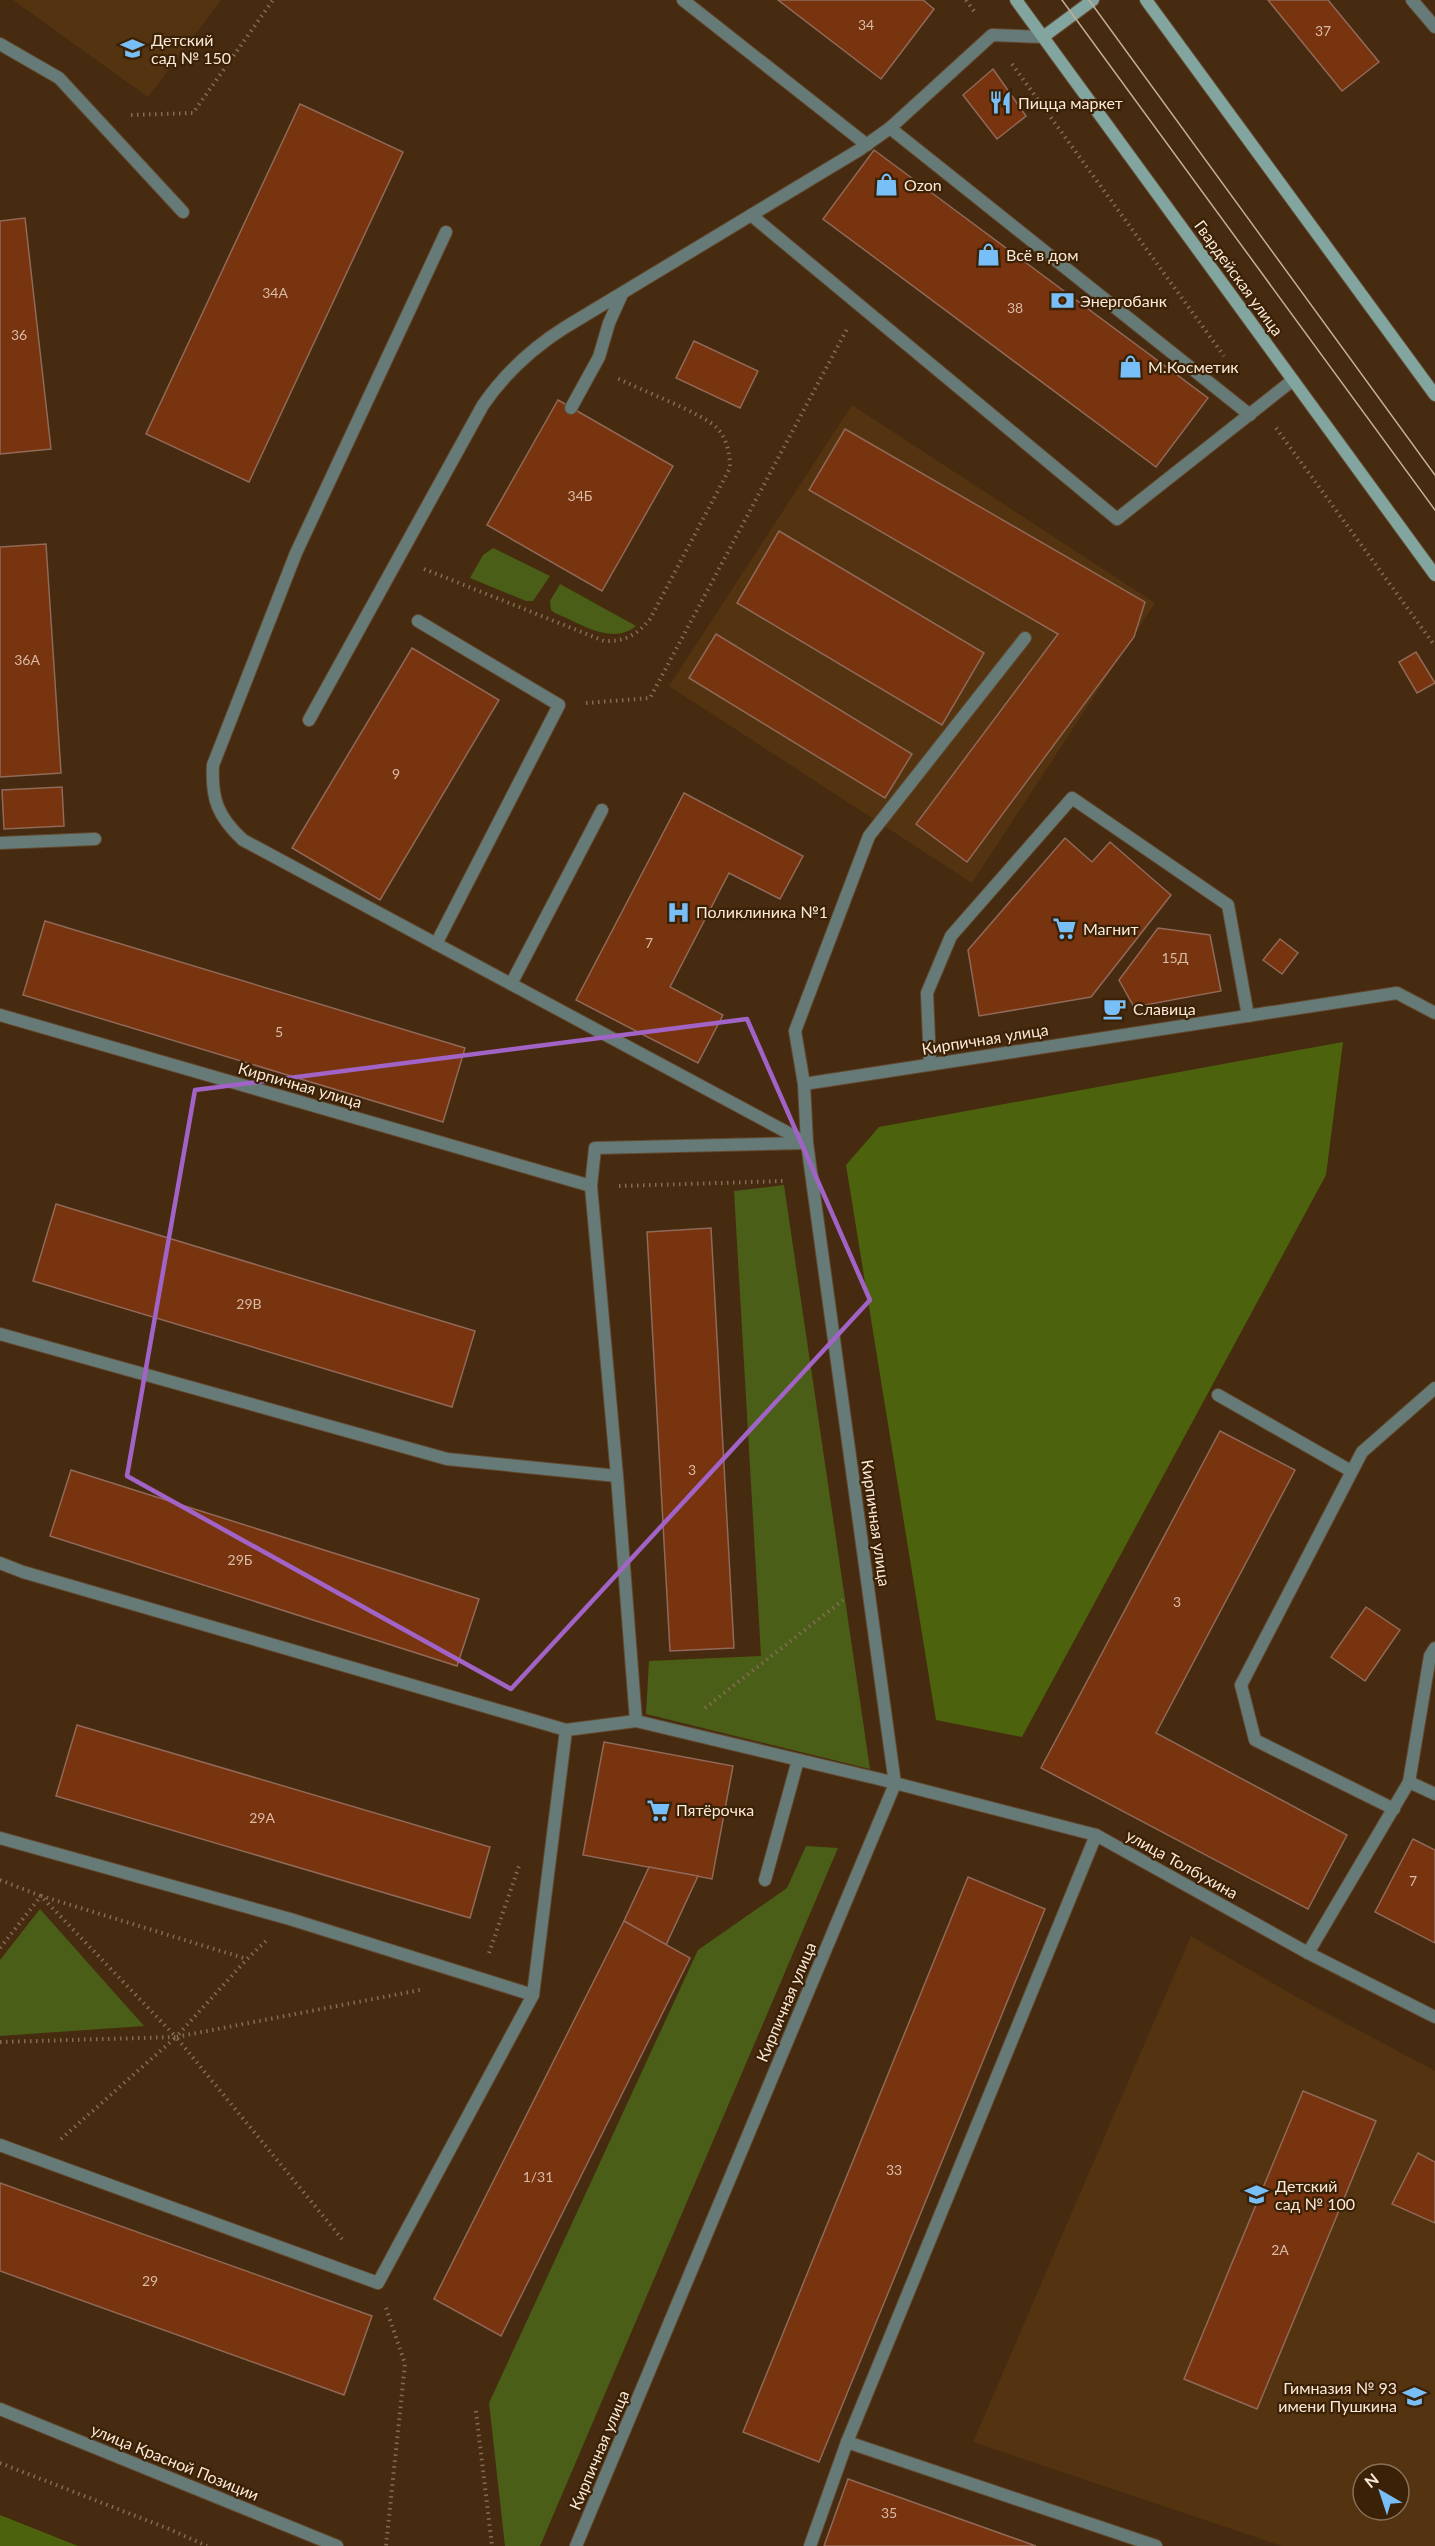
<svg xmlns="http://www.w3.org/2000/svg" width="1435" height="2546" font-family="Lato,sans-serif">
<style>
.built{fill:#543311;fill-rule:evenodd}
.green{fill:#4b5e17}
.forest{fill:#4c620d}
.building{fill:#78330f;stroke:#906959;stroke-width:1.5}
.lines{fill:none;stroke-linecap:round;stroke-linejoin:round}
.service-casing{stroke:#634930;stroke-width:14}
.minor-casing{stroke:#634930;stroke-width:14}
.secondary-casing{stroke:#634930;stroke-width:14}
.path{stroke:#846c55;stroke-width:4;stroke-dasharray:1.5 4.5;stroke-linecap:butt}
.service{stroke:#667b78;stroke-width:12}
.minor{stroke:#667b78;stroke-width:12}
.secondary{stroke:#83a59f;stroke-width:12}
.tram{stroke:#c2ae9a;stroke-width:1.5}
.marked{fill:none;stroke:#a164c6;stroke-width:4.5;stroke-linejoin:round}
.labels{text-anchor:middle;stroke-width:4.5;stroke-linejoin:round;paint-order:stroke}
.number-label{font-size:14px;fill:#dabba6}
.poi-label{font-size:16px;fill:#fae8d8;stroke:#3b2105;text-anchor:start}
.street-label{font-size:16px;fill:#fae8d8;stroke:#3b2105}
</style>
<rect width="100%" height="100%" fill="#462b10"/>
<g class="built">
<polygon points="13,0 221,0 148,97"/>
<polygon points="852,405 1155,603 972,883 669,686"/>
<path d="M1191 1936 1300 1999 1435 2071V2546H1282L973 2442ZM1363 2474H1399V2510H1363Z"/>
</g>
<g class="green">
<polygon points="493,548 550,576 533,601 526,601 470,578 483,555"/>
<path d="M560 584 636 626C612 646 580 623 555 613L551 610 550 601Z"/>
<polygon points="784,1185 870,1769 646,1714 649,1661 761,1656 734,1191"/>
<polygon points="806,1846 838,1848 540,2546 505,2546 489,2403 698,1950 787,1888"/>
<polygon points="40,1909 144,2026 0,2036 0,1960"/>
</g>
<g class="forest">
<polygon points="1343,1042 1326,1175 1022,1737 936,1720 846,1165 879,1127"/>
<polygon points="0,2515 78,2546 0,2546"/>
</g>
<g class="building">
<polygon points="778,0 923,0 934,9 881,79"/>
<polygon points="1268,0 1328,0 1379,62 1342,91"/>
<polygon points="993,69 1026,116 997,139 963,95"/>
<polygon points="300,104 403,152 249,482 146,434"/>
<polygon points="874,150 1208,398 1156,467 823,219"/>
<polygon points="25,218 51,449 0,454 0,221"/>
<polygon points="694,341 758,371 740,408 676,378"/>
<polygon points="558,400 673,466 602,591 487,525"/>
<polygon points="845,429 1145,602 1134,637 967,862 916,824 1058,634 809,490"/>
<polygon points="779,531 984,653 942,725 737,603"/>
<polygon points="46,544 61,773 0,777 0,547"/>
<polygon points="716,634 912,754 885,798 689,678"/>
<polygon points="412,648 499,700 380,900 292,848"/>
<polygon points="1416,652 1435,683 1417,693 1399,662"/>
<polygon points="62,787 64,826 4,829 2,790"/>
<polygon points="684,793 803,856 780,899 729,873 670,987 723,1015 698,1063 576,1000"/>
<polygon points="1065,838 1092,862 1110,842 1171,895 1091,997 979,1016 968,950"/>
<polygon points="45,921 465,1048 443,1122 23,995"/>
<polygon points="1158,928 1210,935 1221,991 1134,1007 1119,980"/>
<polygon points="1280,939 1298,953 1282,974 1263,960"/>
<polygon points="56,1204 475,1331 452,1407 33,1281"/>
<polygon points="711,1228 734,1648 670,1651 647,1232"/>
<polygon points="1220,1431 1295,1470 1156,1733 1347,1835 1308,1909 1041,1768"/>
<polygon points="71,1470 479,1599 457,1666 50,1536"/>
<polygon points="1366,1607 1400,1630 1365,1681 1331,1657"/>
<polygon points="77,1725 490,1847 470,1918 56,1796"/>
<polygon points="604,1742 733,1766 712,1879 583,1855"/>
<polygon points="1413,1839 1435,1850 1435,1943 1375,1912"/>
<polygon points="649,1867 698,1876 666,1945 624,1921"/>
<polygon points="968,1877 1045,1909 819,2462 743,2432"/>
<polygon points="624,1921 690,1958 501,2336 434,2299"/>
<polygon points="1303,2091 1376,2121 1257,2409 1184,2379"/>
<polygon points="1418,2153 1435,2162 1435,2223 1392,2204"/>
<polygon points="0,2183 372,2316 344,2395 0,2271"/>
<polygon points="848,2479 1036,2546 824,2546"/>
</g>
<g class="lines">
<defs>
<g id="service">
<polyline points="683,0 867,145"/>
<polyline points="1412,0 1435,27"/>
<polyline points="0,44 59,78 183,212"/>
<polyline points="890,128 1250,415"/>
<polyline points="751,215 1117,519 1293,380"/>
<path d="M446 232 296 553 213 765C211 799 218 817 243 840L807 1143"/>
<polyline points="571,408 599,357 609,323 622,294"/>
<polyline points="418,621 559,705 436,944"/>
<path d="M309 720 483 405C505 373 531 349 564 328L859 150 890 128 992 35 1043 37"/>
<polyline points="0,843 95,839"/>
<polyline points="511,984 602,810"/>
<polyline points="0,1015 591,1186"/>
<polyline points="930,1064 927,993 951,936 1072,798 1228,905 1248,1016"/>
<polyline points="804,1084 795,1031 869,836 1025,638"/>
<polyline points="0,1334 447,1459 617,1476"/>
<polyline points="1218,1395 1351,1471"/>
<polyline points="636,1721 617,1476 591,1186 595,1148 806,1143"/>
<polyline points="1409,1782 1435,1794"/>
<polyline points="1394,1809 1255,1740 1241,1685 1362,1452 1435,1388"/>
<polyline points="0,1838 290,1919 533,1995"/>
<polyline points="765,1880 798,1760"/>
<polyline points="1308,1953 1409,1782 1430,1656 1435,1648"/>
<polyline points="0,2145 378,2283 533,1995 566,1730"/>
<polyline points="847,2442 1156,2546"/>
<polyline points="810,2546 847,2442 1096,1835"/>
</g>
<g id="minor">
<polyline points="0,1563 23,1572 566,1730 636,1721 879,1779 1096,1835 1308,1953 1435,2017"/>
<polyline points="0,2409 337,2546"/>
<polyline points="576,2546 895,1784 807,1143 804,1084 1397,993 1435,1013"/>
</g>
<g id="secondary">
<polyline points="1016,0 1435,575"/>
<polyline points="1146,0 1435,395"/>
<polyline points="1043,37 1093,0"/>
</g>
</defs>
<use href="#service" class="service-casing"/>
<use href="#minor" class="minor-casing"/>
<use href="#secondary" class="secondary-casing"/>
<g class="path">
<polyline points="966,0 976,14"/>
<polyline points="1012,64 1224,356"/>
<polyline points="131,115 193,113 273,0"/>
<polyline points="1276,428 1435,646"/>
<path d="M424 569 604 641C624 642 637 635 650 619L730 468C730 453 727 439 717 428 704 414 638 389 617 378"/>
<polyline points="586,703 650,698 847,329"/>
<polyline points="619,1186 785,1181"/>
<polyline points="705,1708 843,1600"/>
<polyline points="0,1880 41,1896 176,2037 420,1990"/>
<polyline points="0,1948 41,1896 247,1959"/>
<polyline points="489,1953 519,1866"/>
<polyline points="0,2042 176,2037 247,1959 267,1940"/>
<polyline points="61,2139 176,2037 342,2239"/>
<polyline points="386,2308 405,2364 386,2546"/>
<polyline points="476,2411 492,2546"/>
<polyline points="0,2463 169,2529 207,2546"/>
</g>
<use href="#service" class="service"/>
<use href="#minor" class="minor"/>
<use href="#secondary" class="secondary"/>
<g class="tram">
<polyline points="1062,0 1435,510"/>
<polyline points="1089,0 1435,475"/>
</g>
</g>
<path class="marked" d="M747 1019 870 1300 511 1689 127 1476 195 1090Z"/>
<defs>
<symbol id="school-bare" viewBox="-9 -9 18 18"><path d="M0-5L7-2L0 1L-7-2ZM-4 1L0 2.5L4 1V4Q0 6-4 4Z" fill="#78bff7" stroke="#3b2105" stroke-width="2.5" paint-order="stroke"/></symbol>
<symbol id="restaurant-bare" viewBox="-9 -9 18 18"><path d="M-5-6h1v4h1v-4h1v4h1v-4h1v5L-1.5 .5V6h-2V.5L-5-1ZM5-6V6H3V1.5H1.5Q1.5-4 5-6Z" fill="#78bff7" stroke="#3b2105" stroke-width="2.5" paint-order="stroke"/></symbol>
<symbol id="shop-bare" viewBox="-9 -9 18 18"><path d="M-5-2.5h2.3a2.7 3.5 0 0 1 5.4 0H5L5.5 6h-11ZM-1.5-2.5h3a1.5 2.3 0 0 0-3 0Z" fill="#78bff7" stroke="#3b2105" stroke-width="2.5" paint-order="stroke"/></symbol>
<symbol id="bank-bare" viewBox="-9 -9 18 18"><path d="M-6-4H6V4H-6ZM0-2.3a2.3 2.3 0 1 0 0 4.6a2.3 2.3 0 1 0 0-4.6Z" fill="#78bff7" stroke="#3b2105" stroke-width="2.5" paint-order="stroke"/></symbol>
<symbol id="hospital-bare" viewBox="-9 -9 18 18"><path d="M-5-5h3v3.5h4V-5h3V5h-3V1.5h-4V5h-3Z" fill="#78bff7" stroke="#3b2105" stroke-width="2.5" paint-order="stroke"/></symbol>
<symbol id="supermarket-bare" viewBox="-9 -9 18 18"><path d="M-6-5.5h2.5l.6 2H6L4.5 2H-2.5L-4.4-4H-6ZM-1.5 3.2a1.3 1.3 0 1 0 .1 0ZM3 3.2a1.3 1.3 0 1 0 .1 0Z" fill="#78bff7" stroke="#3b2105" stroke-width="2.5" paint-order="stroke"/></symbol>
<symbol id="cafe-bare" viewBox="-9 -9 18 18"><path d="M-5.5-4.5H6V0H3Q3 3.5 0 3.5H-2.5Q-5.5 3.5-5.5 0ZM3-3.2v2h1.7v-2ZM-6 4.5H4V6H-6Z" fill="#78bff7" stroke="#3b2105" stroke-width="2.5" paint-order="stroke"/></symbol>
</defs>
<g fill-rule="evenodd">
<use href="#school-bare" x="116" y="32" width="33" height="33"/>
<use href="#restaurant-bare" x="984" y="86" width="33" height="33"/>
<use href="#shop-bare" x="870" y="168" width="33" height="33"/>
<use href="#shop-bare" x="972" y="238" width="33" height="33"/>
<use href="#bank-bare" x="1046" y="284" width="33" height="33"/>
<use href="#shop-bare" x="1114" y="350" width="33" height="33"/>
<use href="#hospital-bare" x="662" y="896" width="33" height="33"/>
<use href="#supermarket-bare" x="1048" y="912" width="33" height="33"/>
<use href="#cafe-bare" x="1098" y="992" width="33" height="33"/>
<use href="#supermarket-bare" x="642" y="1794" width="33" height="33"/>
<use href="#school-bare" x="1240" y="2178" width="33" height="33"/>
<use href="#school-bare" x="1398" y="2380" width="33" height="33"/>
</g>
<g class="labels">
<g class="number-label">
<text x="866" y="30">34</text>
<text x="1323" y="36">37</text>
<text x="275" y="298">34А</text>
<text x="1015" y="313">38</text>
<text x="19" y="340">36</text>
<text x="580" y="501">34Б</text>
<text x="27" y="665">36А</text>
<text x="396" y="779">9</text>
<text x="649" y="948">7</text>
<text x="1175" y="963">15Д</text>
<text x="279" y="1037">5</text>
<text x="249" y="1309">29В</text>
<text x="692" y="1475">3</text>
<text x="240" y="1565">29Б</text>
<text x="1177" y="1607">3</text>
<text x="262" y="1823">29А</text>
<text x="1413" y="1886">7</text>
<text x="894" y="2175">33</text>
<text x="538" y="2182">1/31</text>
<text x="1280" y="2255">2А</text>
<text x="150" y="2286">29</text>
<text x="889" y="2518">35</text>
</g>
<g class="poi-label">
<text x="151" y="46">Детский<tspan x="151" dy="18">сад № 150</tspan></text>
<text x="1018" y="109">Пицца маркет</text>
<text x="904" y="191">Ozon</text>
<text x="1006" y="261">Всё в дом</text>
<text x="1080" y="307">Энергобанк</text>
<text x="1148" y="373">М.Косметик</text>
<text x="696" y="918">Поликлиника №1</text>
<text x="1083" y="935">Магнит</text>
<text x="1133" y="1015">Славица</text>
<text x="676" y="1816">Пятёрочка</text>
<text x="1275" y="2192">Детский<tspan x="1275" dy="18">сад № 100</tspan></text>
<text x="1397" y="2394" text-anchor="end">Гимназия № 93<tspan x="1397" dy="18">имени Пушкина</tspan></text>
</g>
<g class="street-label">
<text transform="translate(1239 278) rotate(54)" y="6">Гвардейская улица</text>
<text transform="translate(985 1039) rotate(-9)" y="6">Кирпичная улица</text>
<text transform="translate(300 1085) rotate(16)" y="6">Кирпичная улица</text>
<text transform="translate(876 1523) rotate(82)" y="6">Кирпичная улица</text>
<text transform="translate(1182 1864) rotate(29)" y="6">улица Толбухина</text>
<text transform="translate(786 2002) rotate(-67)" y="6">Кирпичная улица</text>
<text transform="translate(599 2450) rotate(-67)" y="6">Кирпичная улица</text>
<text transform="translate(175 2462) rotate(22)" y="6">улица Красной Позиции</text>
</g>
</g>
<g transform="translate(1381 2492) rotate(321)"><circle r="28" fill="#3b2105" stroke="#877159" stroke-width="1.5"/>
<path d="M0-4.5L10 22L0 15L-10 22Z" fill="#78bff7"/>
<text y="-9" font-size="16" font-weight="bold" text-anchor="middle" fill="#fae8d8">N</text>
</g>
</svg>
